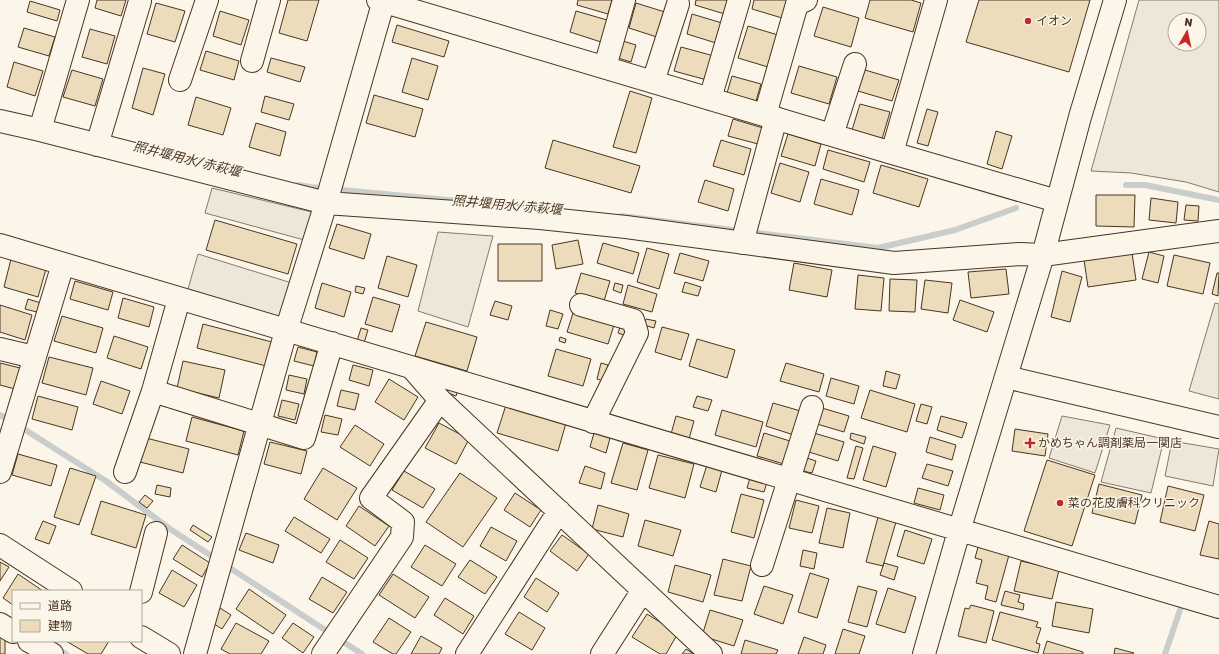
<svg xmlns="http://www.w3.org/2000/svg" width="1219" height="654" font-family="Rubik,'Noto Sans JP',sans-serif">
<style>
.parking{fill:#ede7d9;stroke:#887966;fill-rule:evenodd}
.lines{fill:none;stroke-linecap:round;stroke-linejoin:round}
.stream{stroke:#c9cecd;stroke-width:6}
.building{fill:#ecdcbc;stroke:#4a3520}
.minor-casing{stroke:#4a3520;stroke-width:24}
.minor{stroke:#fbf6e9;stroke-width:22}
.poi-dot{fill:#c62828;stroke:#fbf6e9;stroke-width:1.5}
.labels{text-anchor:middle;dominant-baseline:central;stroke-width:3;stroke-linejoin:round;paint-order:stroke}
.poi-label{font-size:12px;fill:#4a3520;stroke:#fbf6e9;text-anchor:start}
.water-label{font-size:13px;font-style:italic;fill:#4a3520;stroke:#fbf6e9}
</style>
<rect width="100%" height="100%" fill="#fbf6e9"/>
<path class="parking" d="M1139,0H1219V192L1186,182L1131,173L1091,171ZM1175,20H1199V44H1175Z
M212,188L316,213L308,241L205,213Z
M438,232L493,236L468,327L418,311Z
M198,254L295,284L284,318L188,289Z
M1215,303L1219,304V399L1189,391Z
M1062,416L1110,425L1095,473L1049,458Z
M1116,428L1164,439L1151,493L1101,482Z
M1172,441L1219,449L1213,486L1165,476Z"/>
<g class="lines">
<path class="stream" d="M298,185L310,187L480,203
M1126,185H1145L1219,200
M621,216L741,231
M750,232L878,248L955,230L1016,208
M0,415L11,421
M19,426L106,481L170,529L362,654
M56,648L66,654
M1165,654L1181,607"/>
</g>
<path class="building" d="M97,0H126L121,16L95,8Z
M288,0H319L307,41L279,33Z
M578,0H612L608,14L577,5Z
M696,0H732L728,15L695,5Z
M754,0H788L782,18L752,9Z
M870,0H911L921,3L913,32L865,18Z
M979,0H1090L1069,72L966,42Z
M30,1L60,10L57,21L27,12Z
M156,3L185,11L175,42L147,34Z
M636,3L668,13L660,38L629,28Z
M823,7L859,18L851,47L814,36Z
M220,11L249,20L241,45L213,36Z
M576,11L607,20L601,42L570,32Z
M692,14L722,23L716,43L687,34Z
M397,25L449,41L444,57L392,42Z
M748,26L778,35L768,67L738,58Z
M24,28L55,37L49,56L18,47Z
M90,29L115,36L107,64L82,57Z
M623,41L636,45L631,62L618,58Z
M681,47L714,56L707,80L674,71Z
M206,51L239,61L234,80L200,70Z
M271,58L305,67L300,82L267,72Z
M412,58L438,66L428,100L402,92Z
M14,62L43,71L35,96L7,87Z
M799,66L837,77L829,104L791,93Z
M143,68L165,74L153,115L132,108Z
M72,70L103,79L95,106L63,97Z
M865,70L899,80L892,101L858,91Z
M732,76L761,84L756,101L727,93Z
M630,91L652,98L636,153L613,147Z
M374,95L423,109L415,137L366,123Z
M265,96L294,104L289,120L261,112Z
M196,97L231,108L223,135L188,125Z
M860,104L890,112L882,139L852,130Z
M927,109L938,112L928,146L917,143Z
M733,119L763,128L758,144L728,136Z
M256,123L286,132L280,156L249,147Z
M996,131L1012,136L1002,169L987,164Z
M788,134L821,144L815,166L781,156Z
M553,140L640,166L631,193L545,168Z
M721,140L751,149L744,175L713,166Z
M828,150L870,162L864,182L823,169Z
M780,163L809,172L800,202L771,193Z
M881,165L928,179L919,207L873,193Z
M821,179L859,190L852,215L814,204Z
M705,180L734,189L728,211L698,202Z
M1096,195H1135L1134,227L1096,226Z
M1151,198L1178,202L1176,223L1149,220Z
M1186,205L1199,206L1198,221L1184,220Z
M215,220L297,244L288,274L206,250Z
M337,224L371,234L364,259L329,248Z
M578,240L583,264L556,269L552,245Z
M603,243L639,253L633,274L597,263Z
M498,244H542V281H498Z
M647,248L669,254L659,289L637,282Z
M1149,252L1164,256L1158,283L1142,279Z
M680,253L709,261L703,281L674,273Z
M1132,253L1136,280L1088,287L1084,260Z
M1174,255L1210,263L1203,294L1167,286Z
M387,256L417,265L408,297L378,288Z
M11,259L46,269L38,297L4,287Z
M794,263L832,270L827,297L789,290Z
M1006,269L1009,294L971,298L968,272Z
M1062,271L1082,277L1070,322L1051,317Z
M581,273L610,281L604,301L575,293Z
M1217,273H1219L1218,296L1212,294Z
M858,275L884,278L881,311L855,309Z
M890,279L917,280L915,312L889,311Z
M925,280L952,283L948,313L921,309Z
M75,281L113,292L108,310L70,299Z
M685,282L701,287L698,296L682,292Z
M322,283L351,292L344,317L315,308Z
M615,283L623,285L621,293L613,290Z
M628,285L657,294L652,312L623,304Z
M356,286L365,288L363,294L355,292Z
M373,297L400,305L392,332L365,324Z
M123,298L154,307L149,327L118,318Z
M28,299L44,304L41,313L25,309Z
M960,300L994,312L987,332L953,320Z
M495,301L512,306L508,320L490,315Z
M0,305L32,315L25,340L0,332Z
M550,310L563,314L558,329L546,326Z
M573,313L614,325L608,344L567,332Z
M62,316L103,328L96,353L54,341Z
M646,319L656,321L654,328L644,325Z
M426,322L477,337L467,371L415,356Z
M203,324L272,342L266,366L197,348Z
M620,327L629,329L627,336L618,333Z
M662,327L689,334L681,360L655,352Z
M361,328L368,330L364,343L357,341Z
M114,336L148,347L141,369L107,358Z
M560,337L566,339L565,343L559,341Z
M697,339L735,350L727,378L689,366Z
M298,347L317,352L314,366L294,361Z
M556,349L591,359L583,386L548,376Z
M49,357L93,368L86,395L42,383Z
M183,361L225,370L219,398L177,388Z
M0,363L20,368L15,389L0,385Z
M601,363L608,365L603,381L597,379Z
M786,363L824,374L819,392L780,381Z
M353,365L373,370L369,386L349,380Z
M886,371L900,375L896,389L883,386Z
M289,375L307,379L304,394L286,390Z
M831,378L859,386L854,404L826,396Z
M389,379L418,397L404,420L375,402Z
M101,381L130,391L122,414L93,404Z
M445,385L458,390L456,396L443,391Z
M341,390L359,394L355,410L337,406Z
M870,390L915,404L907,432L861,418Z
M38,396L78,407L72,430L32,419Z
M697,396L712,400L708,411L693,407Z
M282,400L299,404L295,420L278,416Z
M773,403L804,412L797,436L766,426Z
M921,404L932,407L927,424L916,421Z
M506,405L566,423L558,451L497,433Z
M822,408L849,416L844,432L817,424Z
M722,410L763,422L756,447L715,435Z
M325,415L342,419L338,435L321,432Z
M676,416L694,421L689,439L671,434Z
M941,416L967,423L962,438L937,430Z
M192,417L244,431L238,455L186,441Z
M439,423L469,439L456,464L425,448Z
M355,425L384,444L370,466L340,447Z
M1015,429L1048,434L1045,456L1012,451Z
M594,433L610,438L606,453L590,447Z
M764,433L790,441L784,464L757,456Z
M814,433L844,442L838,461L809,452Z
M851,433L866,437L864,444L850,439Z
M930,437L956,445L952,460L926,452Z
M146,438L189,449L183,473L140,462Z
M270,442L307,451L301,474L264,464Z
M623,443L648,450L637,490L611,483Z
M856,446L863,448L854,479L847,478Z
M873,446L896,453L886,487L863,480Z
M18,454L57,465L51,486L12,475Z
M658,455L694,464L685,498L649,488Z
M807,458L816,461L812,473L803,471Z
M1047,460L1095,475L1072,546L1024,531Z
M927,464L953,471L948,486L922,478Z
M707,465L722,470L716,492L700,487Z
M585,466L605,473L601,489L579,483Z
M70,468L96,476L79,525L54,517Z
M323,468L357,488L337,520L304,499Z
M404,471L435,489L423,508L392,490Z
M460,473L497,498L463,547L426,522Z
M750,478L767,482L764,492L747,488Z
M1099,484L1142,495L1135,524L1092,513Z
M157,485L171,488L170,497L155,494Z
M1168,486L1204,495L1195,531L1160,522Z
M918,488L944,495L940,510L914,503Z
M515,493L541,510L530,527L504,510Z
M741,494L764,500L754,538L731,532Z
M145,495L153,501L147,508L139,502Z
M796,500L819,506L812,533L789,528Z
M101,501L146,515L136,548L91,534Z
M598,505L629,514L623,537L592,529Z
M359,506L389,526L375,546L346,526Z
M827,508L850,513L843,548L819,543Z
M294,517L330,539L321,553L285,531Z
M878,517L896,522L883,566L866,562Z
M645,520L681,530L673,556L638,546Z
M43,521L56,526L49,544L35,539Z
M1209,521L1219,524V559L1200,555Z
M193,525L212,537L208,542L190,530Z
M491,527L517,541L506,561L480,546Z
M905,530L932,539L924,564L897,556Z
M246,533L279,545L273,563L239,550Z
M562,535L589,554L577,571L550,551Z
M340,540L368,558L354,579L326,562Z
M182,545L210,563L202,577L173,559Z
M425,545L456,564L442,586L411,567Z
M978,547L1009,555L996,602L985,599L988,586L976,583L982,560L975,558Z
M803,550L817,553L814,569L800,566Z
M723,559L751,566L742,601L714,595Z
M470,560L497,577L485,594L458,577Z
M1021,561L1059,570L1052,599L1014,591Z
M0,562L9,567L0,581Z
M884,563L898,567L894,580L880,575Z
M675,565L711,575L703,602L668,592Z
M172,570L197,585L184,607L159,593Z
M810,573L829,579L817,618L798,612Z
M18,574L43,591H13V605L3,598Z
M393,574L429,597L415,618L379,595Z
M322,577L347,592L333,613L309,599Z
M536,578L559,593L547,612L524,597Z
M764,586L793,595L783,624L754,614Z
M858,586L877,591L867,627L848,622Z
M888,588L916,597L905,633L876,624Z
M249,589L286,615L273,634L236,609Z
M1005,591L1020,595L1018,602L1024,604L1023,610L1001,605Z
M445,598L474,616L463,634L434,615Z
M1056,602L1093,609L1089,633L1052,626Z
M971,605L994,611L986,643L958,636L965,608L969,609Z
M220,608L231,615L222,629L211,622Z
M710,610L743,620L734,646L702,636Z
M519,612L545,628L532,650L505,634Z
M1000,612L1038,622L1036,627L1041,628L1036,643L1040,644L1038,653L992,640Z
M647,614L678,633L666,654H660L632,637Z
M389,618L411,632L396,654H393L373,642Z
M236,623L269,641L261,654H230L221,649Z
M293,623L314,637L303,653L282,638Z
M843,629L865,636L859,654H835Z
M0,634H5V654H0Z
M421,636L442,648L439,654H411Z
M804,637L826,645L823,654H798Z
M745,640L778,650L776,654H741Z
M66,641H109L101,654H88Z
M1047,641L1083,652V654H1043Z
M1115,648L1134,653L1133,654H1114Z
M686,649L694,654H682Z"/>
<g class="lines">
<g class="minor-casing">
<path id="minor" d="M378,0L892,153
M936,0L892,153L1057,201
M252,61L269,0
M605,67L624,0
M180,80L207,0
M653,82L678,4
M710,99L739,0
M765,115L797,4L806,0
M0,121L40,130L326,203L540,218L626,227L894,263L1020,254L1043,255L1219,231
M40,130L78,0
M832,135L855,64
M97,145L140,1
M742,243L776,118
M0,245L1219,607
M179,299L153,391L304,438L332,343
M581,305L633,320L637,333L593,422
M0,349L34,357
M412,368L440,400L711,654
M1006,377L1219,427
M0,472L63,264
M125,472L153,391
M0,545L71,591
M762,565L812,407
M141,592L156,533
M0,624L13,632
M141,637L169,654
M29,641L52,654
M195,654L286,331L326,203L384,0
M323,654L402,537L403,522L371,498L440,400
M467,654L559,511
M602,654L643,590
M924,654L959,531L1043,255L1080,117L1115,0"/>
</g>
<use href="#minor" class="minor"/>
</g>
<g class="poi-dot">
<circle cx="1028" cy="21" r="4"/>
<path d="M1028 437h4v4h4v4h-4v4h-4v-4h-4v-4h4z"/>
<circle cx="1060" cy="503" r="4"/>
</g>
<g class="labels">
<g class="poi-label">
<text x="1036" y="21">イオン</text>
<text x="1038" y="443">かめちゃん調剤薬局一関店</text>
<text x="1068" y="503">菜の花皮膚科クリニック</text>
</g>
<g class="water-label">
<text transform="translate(187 159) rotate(14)">照井堰用水/赤萩堰</text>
<text transform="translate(507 205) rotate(5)">照井堰用水/赤萩堰</text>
</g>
</g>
<rect x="12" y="590" width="130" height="52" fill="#fbf6e9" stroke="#b4a999"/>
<rect x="20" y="603" width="20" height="6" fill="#fbf6e9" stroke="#b4a999"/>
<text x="48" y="610" font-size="12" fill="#4a3520">道路</text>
<rect x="20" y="620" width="20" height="12" fill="#ecdcbc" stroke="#b4a999"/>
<text x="48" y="630" font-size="12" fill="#4a3520">建物</text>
<g transform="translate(1187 32) rotate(9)"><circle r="19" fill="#fbf6e9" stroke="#b4a999"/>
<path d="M0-3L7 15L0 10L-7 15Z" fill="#c62828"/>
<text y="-6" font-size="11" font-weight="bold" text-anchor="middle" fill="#4a3520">N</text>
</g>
</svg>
